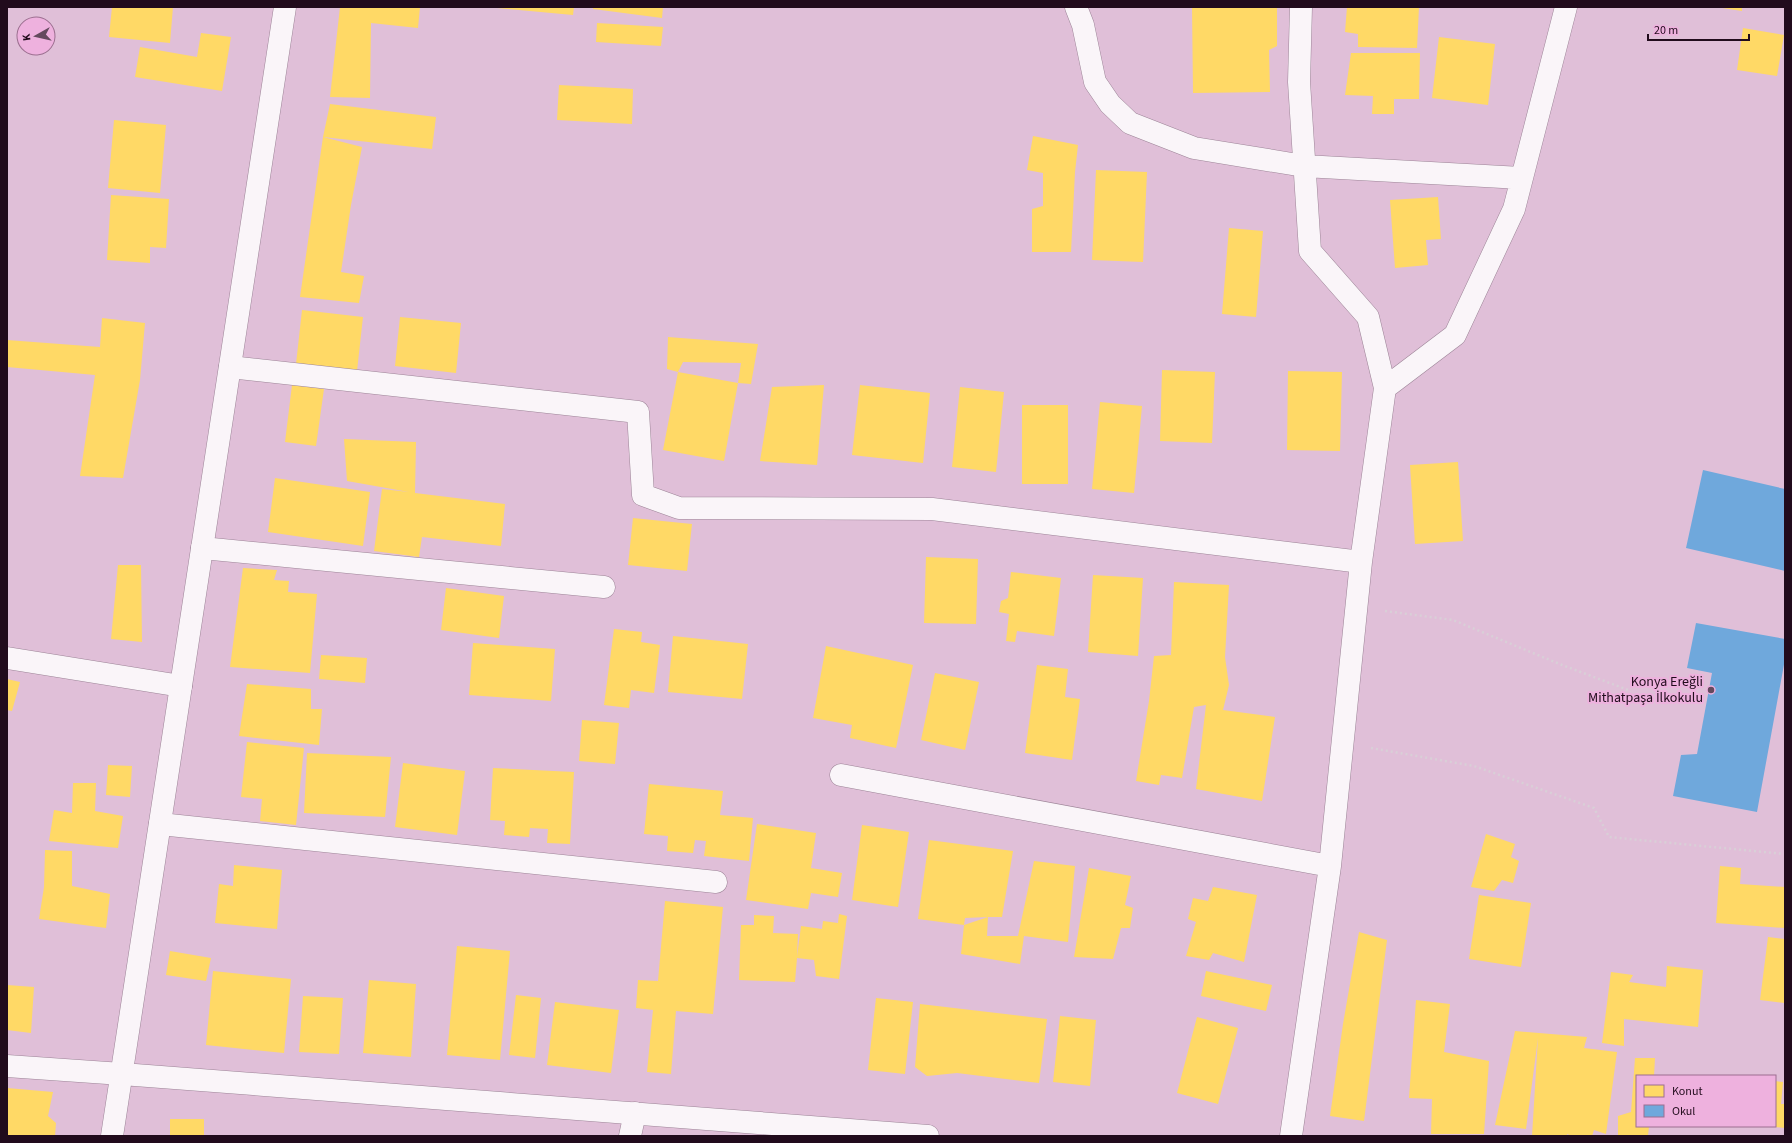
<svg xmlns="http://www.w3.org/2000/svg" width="1792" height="1143" font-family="'Source Sans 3',sans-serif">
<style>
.homes{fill:#ffd966}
.schools{fill:#6fa8dc}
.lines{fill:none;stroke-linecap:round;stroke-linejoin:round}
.minor-casing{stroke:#9c8497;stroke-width:23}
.major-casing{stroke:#9c8497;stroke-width:23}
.path{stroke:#d9cfd7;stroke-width:2.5;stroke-dasharray:2 3;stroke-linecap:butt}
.minor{stroke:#faf5f9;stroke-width:22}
.major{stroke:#faf5f9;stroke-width:22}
.poi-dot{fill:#644a5e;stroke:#eeb1de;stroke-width:1.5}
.labels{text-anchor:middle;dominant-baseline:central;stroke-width:4;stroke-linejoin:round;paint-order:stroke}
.poi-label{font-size:14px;fill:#210b1c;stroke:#eeb1de;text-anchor:end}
</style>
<rect width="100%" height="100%" fill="#e0bfd8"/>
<path class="homes" d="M112,7H173L170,43L109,37Z
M340,7H420L418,28L371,23L370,98L330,97Z
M487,7H574L573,15Z
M593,7H663L662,18L593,9Z
M1192,7H1277V46L1269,50L1270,92L1193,93Z
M1347,7H1419L1417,48L1358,47V34L1345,32Z
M1716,7H1742V11Z
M597,23L663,27L661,46L596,42Z
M1743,28L1784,35L1777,76L1737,70Z
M201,33L231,37L222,91L135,77L140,47L197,57Z
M1439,37L1495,44L1488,105L1432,98Z
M1351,53H1420L1419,99H1394V114H1372L1373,96L1345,95Z
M559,85L633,89L632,124L557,120Z
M330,104L436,117L432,149L323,137Z
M114,120L166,125L160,193L108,188Z
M1033,136L1078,145L1075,172L1071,252H1032V209L1043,206V173L1027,170Z
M323,137L362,147L351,205L341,272L364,276L359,303L300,297Z
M1096,170L1147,172L1143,262L1092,260Z
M111,195L169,199L166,248L150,247V263L107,260Z
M1438,197L1441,239L1426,240L1428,265L1395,268L1390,200Z
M1229,228L1263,231L1256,317L1222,314Z
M302,310L363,317L357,371L296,364Z
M400,317L461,323L456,373L395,366Z
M102,318L145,323L140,380L123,478L80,476L95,375L7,367V340L100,347Z
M668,337L758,344L751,384L738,383L741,363L683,362L678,372L738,383L724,461L663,450L678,372L667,369Z
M1162,370L1215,372L1212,443L1160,441Z
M1288,371L1342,372L1340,451L1287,450Z
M292,385L324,389L316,446L285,442Z
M824,385L817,465L760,461L772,387Z
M860,385L930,393L923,463L852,455Z
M960,387L1004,392L996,472L952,467Z
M1100,402L1142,406L1134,493L1092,489Z
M1022,405H1068V484H1022Z
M344,439L416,442L415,493L505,504L501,546L422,537L419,557L374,551L382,489L409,492L347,481Z
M1458,462L1463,541L1415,544L1410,465Z
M275,478L370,492L363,546L268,532Z
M633,518L692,524L687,571L628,565Z
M926,557L978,559L976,624L924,623Z
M118,565H141L142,642L111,639Z
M243,568L277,570L274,580L289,581L288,592L317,594L310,673L230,667Z
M1011,572L1061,578L1054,636L1017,631L1015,642L1006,641L1009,614L999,612L1001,601L1008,598Z
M1093,575L1143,578L1138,656L1088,652Z
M1174,582L1229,585L1225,657L1229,685L1223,710L1275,717L1262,801L1196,789L1206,705L1194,707L1182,778L1161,775L1159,785L1136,781L1149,701L1154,656L1171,655Z
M446,588L504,596L499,638L441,630Z
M614,629L642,632L641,642L660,645L654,693L631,690L629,708L604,705Z
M673,636L748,644L742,699L668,692Z
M473,643L555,649L551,701L469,695Z
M826,646L913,665L896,748L850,738L852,725L813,718Z
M321,655L367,658L365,683L319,679Z
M1037,665L1068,669L1065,697L1080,699L1072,760L1025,753Z
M935,673L979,682L965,750L921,740Z
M7,679L20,682L12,711L7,710Z
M247,684L311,689V709H322L319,745L239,736Z
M582,720L619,723L615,764L579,761Z
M247,742L304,748L296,825L260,821L262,799L241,797Z
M307,753L391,757L385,817L304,813Z
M403,763L465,771L457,835L395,827Z
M108,765L132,766L130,797L106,795Z
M493,768L574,772L570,844L547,843L548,829L530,828L529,837L504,835L505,821L490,820Z
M73,783H96L95,811L123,816L118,848L49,841L54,810L72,813Z
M649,784L723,791L720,815L753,818L749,861L704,856L706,841L695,840L693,853L667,851L668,836L644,834Z
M757,824L816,833L811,868L842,873L838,897L811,893L808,909L746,900Z
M862,825L909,832L898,907L852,900Z
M1486,834L1515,844L1511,857L1519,861L1513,883L1502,880L1494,891L1471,887Z
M929,840L1013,851L1002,917H988L987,936H1018L1034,861L1075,866L1068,942L1024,936L1020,964L961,954L964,925L988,917L965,918L964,925L918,919Z
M45,850L72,851V886L110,894L106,928L39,919L44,887Z
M234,865L282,870L277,929L215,923L219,884L233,886Z
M1720,866L1741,868L1740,884L1785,887V928L1716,923Z
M1089,868L1131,876L1125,905L1133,908L1130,928H1121L1113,959L1074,957Z
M1213,887L1257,895L1244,962L1213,953L1209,960L1186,956L1196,922L1188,919L1193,898L1208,901Z
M1479,895L1531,903L1521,967L1469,959Z
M665,901L723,907L713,1014L676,1011L671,1074L647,1072L653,1010L636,1008L638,980L658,981Z
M839,914L847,916L839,979L816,976L814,960L797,958L795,982L739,980L741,925H754V915L774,916L773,933L798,934L797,957L801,926L822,929L823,921L838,923Z
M1359,932L1387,940L1364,1121L1330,1116L1343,1024Z
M1768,937L1785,939V1003L1760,1000Z
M457,946L510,951L500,1060L447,1055Z
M170,951L211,958L206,981L166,975Z
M1667,966L1703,970L1698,1027L1624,1019V1046L1602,1043L1611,972L1633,975L1629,982L1666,987Z
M213,971L291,979L284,1053L206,1045Z
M1206,971L1272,985L1266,1011L1201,996Z
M369,980L416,984L411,1057L363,1053Z
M7,985L34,987L31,1033L7,1030Z
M516,995L541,998L535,1058L509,1055Z
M303,996L343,998L339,1054L299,1052Z
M876,998L913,1002L905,1074L868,1070Z
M1416,1000L1450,1004L1444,1052L1489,1061L1484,1134H1431L1432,1099L1409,1098Z
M555,1002L619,1010L611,1073L547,1065Z
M920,1004L1047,1019L1039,1083L957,1073L927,1076L915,1067Z
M1060,1016L1096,1020L1090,1086L1053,1082Z
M1197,1017L1238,1028L1218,1104L1177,1093Z
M1515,1031L1587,1037L1584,1048L1617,1052L1606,1134L1594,1130L1592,1136H1572L1567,1134V1136H1532L1538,1038L1526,1129L1495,1125Z
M1635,1058H1655L1654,1076H1637V1126H1649L1648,1136H1618V1116L1631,1112Z
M1775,1081L1783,1082L1781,1104H1785V1128L1775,1127Z
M7,1088L53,1092L48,1116L56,1123L55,1136H7Z
M170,1119H204V1136H170Z"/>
<path class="schools" d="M1703,470L1785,489V571L1686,548Z
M1696,623L1785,639V659L1757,812L1673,796L1681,755L1697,754L1712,673L1687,668Z"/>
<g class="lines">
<g class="minor-casing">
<path id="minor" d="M1076,7L1083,25L1095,82L1110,104L1130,123L1194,148L1304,166L1521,178
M230,367L638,412L643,495L679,508L932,509L1361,562
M1385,388L1455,335L1514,209L1566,7
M202,548L604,587
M7,658L181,686
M841,775L1330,866
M160,824L716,882
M7,1066L122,1074
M630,1136L635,1113
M1291,1136L1330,866L1361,562L1385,388L1368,317L1310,251L1299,82L1301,7"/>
</g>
<g class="major-casing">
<path id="major" d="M122,1074L928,1136
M112,1136L285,7"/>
</g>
<path class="path" d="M1385,611L1453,620L1562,665L1631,691
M1371,748L1474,766L1594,808L1609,837L1785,854"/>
<use href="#minor" class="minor"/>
<use href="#major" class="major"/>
</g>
<circle class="poi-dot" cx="1711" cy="690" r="4"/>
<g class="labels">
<g class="poi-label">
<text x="1703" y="682">Konya Ereğli<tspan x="1703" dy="16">Mithatpaşa İlkokulu</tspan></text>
</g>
</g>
<rect width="1792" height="1143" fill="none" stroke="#210b1c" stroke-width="16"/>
<rect x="1636" y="1075" width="140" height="52" fill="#eeb1de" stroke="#9c6f90"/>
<rect x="1644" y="1085" width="20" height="12" fill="#ffd966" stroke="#9c6f90"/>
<text x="1672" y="1095" font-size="12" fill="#210b1c">Konut</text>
<rect x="1644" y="1105" width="20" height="12" fill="#6fa8dc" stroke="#9c6f90"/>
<text x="1672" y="1115" font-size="12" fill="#210b1c">Okul</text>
<g transform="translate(36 36) rotate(262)"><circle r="19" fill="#eeb1de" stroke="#9c6f90"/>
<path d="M0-3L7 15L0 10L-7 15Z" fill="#644a5e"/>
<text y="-6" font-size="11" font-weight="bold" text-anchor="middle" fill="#210b1c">K</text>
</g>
<path d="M1648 34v6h101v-6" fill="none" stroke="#210b1c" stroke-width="2"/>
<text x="1654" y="34" font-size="12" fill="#210b1c" stroke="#eeb1de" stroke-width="3" paint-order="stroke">20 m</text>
</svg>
